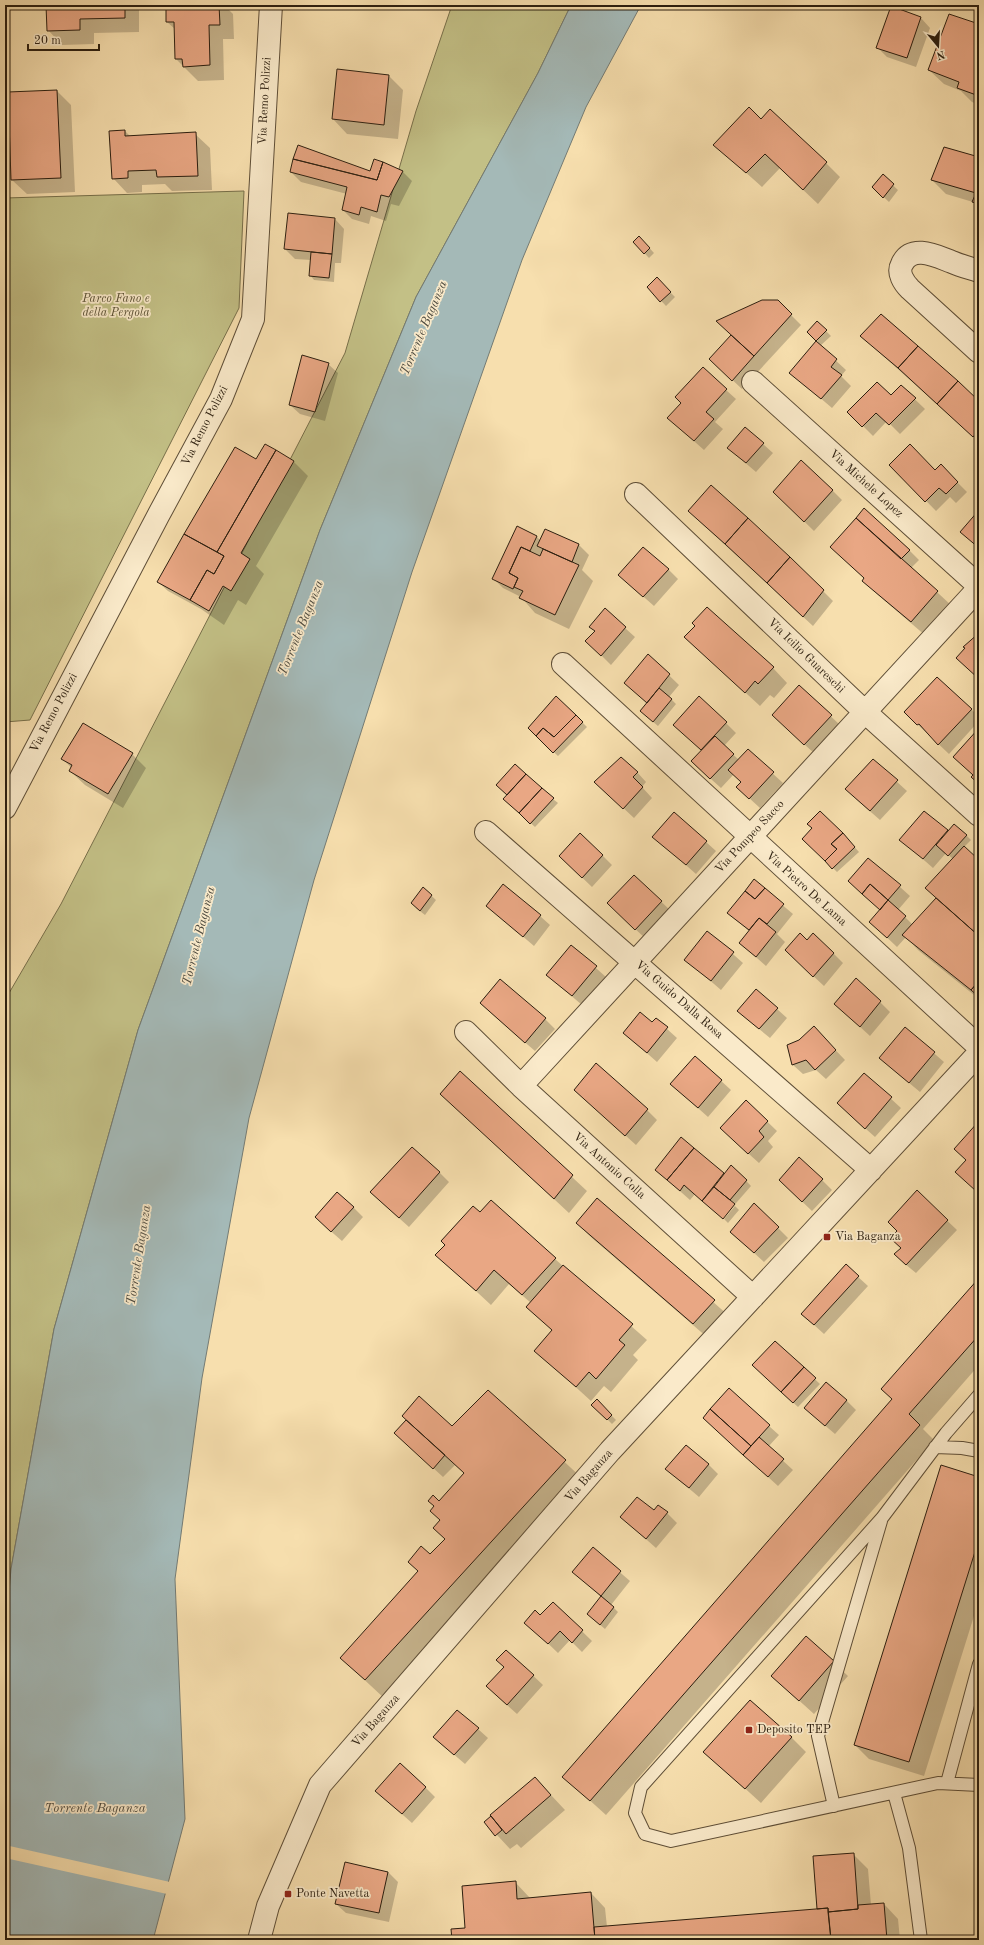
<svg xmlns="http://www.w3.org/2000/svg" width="984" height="1945" font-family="'Old Standard TT',serif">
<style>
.green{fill:#c3c086;stroke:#776f4a}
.water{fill:#a4b9b7;stroke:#747b74}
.pier{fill:#f7dfae}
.shadow{fill:#0003}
.building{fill:#e9a784;stroke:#2b1e0f}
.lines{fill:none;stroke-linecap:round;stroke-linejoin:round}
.lane-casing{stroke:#5e4e37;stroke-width:14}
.street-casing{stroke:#5e4e37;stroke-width:24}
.lane{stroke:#faeaca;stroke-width:12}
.street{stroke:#faeaca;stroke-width:22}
.poi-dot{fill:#8f2418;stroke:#faeaca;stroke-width:1.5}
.labels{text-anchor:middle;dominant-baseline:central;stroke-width:3.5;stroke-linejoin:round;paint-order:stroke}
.street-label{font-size:12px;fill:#2b1e0f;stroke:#faeaca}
.park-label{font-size:12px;font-style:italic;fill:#594f33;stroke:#faeaca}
.poi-label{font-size:12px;fill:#2b1e0f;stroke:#faeaca;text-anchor:start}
.water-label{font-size:13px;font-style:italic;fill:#4f4c41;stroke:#faeaca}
</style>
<rect width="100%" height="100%" fill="#f7dfae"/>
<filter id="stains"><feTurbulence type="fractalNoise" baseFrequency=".005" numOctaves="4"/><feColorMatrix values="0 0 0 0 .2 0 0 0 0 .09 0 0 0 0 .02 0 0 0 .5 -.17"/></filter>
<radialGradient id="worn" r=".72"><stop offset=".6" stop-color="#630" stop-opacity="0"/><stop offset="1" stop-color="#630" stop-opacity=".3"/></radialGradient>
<path class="green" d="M452,5H571L538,73L416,297L320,530L138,1030L54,1329L11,1569L5,1638V1000L61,904L345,353L416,111Z
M244,191L239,308L30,720L5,722V198Z"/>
<path class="water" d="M571,5H641L586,107L522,260L412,572L314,880L249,1118L202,1378L175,1579L185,1819L153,1940H5V1638L11,1569L54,1329L138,1030L320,530L416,297L538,73Z"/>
<path class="pier" d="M5,1845L170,1882L167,1894L5,1858Z"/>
<path class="shadow" d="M47,5H139V32L94,33V44L62,45L48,30Z
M167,5H224L233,14L234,39H223L224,80L198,81L176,59L175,29L167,22Z
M419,5H436L435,8Z
M921,18L930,28L916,67L887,57L878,48Z
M979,25V105L972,102L961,91L944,84L929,70Z
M389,76L403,90L398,139L347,134L333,119Z
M57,91L71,105L75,192L27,194L12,180Z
M761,120L826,163L840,177L818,204L780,168L762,187L715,145Z
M125,131L130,136L195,134L210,148L212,190L172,191L165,184L142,185V192L127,193L113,178Z
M979,158V208L973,202L946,194L932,180Z
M291,172H403L412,181L399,206L391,204L386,221L371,216L369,224L352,219L343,210L347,194L301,182Z
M883,176L898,190L889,202L873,187Z
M335,219L344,229L341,263H335L334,282L314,280L310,275L311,260L295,259L285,249Z
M634,242H644L654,253L649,258Z
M657,279L675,297L666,306L648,287Z
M777,301L801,325L742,389L710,359L732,335Z
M817,322L831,336L820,346L846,370L841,376L851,386L832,408L791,373L818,341L808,332Z
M871,345L979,402V442Z
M328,364L338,373L325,421L300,414L290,405Z
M901,386L925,409L900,434L887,421L873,436L849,412L891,397Z
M726,390L736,399L715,422L723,429L704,450L678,427Z
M763,444L773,453L756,472L728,448Z
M265,445L294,462L308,476L256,566L264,574L246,605L238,600L224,625L201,609L168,591L158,582L235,448L257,460Z
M891,465L935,471L941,466L967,492L956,503L950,497L936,511Z
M832,490L842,500L814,531L774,492Z
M699,521L823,591L833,601L813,626Z
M517,528L537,537L541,541L546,530L579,545L589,555L582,570L593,581L569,629L535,613L521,597L503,588L493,578Z
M831,547L909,550L919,560L911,568L952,606L926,636L878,595L863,581L865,579Z
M668,569L678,579L654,606L629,584Z
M696,626L773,668L787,683L774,698L770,695L760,706L685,637Z
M590,627L625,628L635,637L611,665L597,651L596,632Z
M648,655L679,685L669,697L676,704L658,726L646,716L647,703L635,692Z
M799,686L841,726L815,754L783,725Z
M971,709L979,717V721L949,754L915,722Z
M576,716L587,727L558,756L546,745Z
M726,723L736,733L724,746L739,760L748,751L783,783L760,808L748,797L742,782L734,774L721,788L702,771V751L675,725Z
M132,754L146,768L123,808L85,785L70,771L72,768L62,759Z
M873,760L907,791L880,820L856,799Z
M637,772L646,782L642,787L652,798L634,818L605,791Z
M504,799H553L558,803L535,827Z
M925,812L948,832L966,835L971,840L964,847L979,861V999L918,950L906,937L897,947L880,931L881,910L869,859L910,896L898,910L913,925L937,898L953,859L946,853L933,868L901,840Z
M674,813L716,851L696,874L654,837Z
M851,843L859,852L837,872L830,865Z
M602,855L612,865L592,887L570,866Z
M634,876L671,911L646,939L618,913Z
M754,881L793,914L777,934L785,942L766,966L740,943L749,931L728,913Z
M423,888L436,900L425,915L416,908Z
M487,906L540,916L550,925L534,946Z
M708,932L743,963L721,990L685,959Z
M814,934L843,963L824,986L796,960Z
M571,946L606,977L582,1005L547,975Z
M880,1002L890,1012L870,1036L835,1004Z
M777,1009L787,1018L770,1038L748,1020Z
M491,1013L545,1019L555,1029L535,1051Z
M656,1019L677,1038L657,1062L624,1033L652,1024Z
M905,1028L944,1062L920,1092L890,1067Z
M823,1037L845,1060L826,1079L816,1070L803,1074L793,1065Z
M695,1057L731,1090L708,1117L681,1093Z
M460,1073L587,1191L569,1213L456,1108Z
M864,1074L901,1108L875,1137L848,1113Z
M585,1099L647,1110L657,1120L636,1145Z
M746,1101L777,1131L768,1141L773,1147L759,1163L731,1138Z
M681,1138L724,1175L732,1166L751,1186L723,1218L695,1194L690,1200L656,1170Z
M439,1172L449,1182L409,1227L381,1202Z
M822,1180L832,1190L812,1211L790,1190Z
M917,1192L957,1230L916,1273L905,1264L898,1231Z
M597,1199L729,1316L708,1338L592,1238L577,1223Z
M754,1204L788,1238L764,1262L731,1232Z
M735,1206L739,1210L728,1223L724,1219Z
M353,1207L363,1217L342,1241L326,1227Z
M480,1213L555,1259L647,1340L633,1355L638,1360L611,1392L604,1386L591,1401L536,1351L553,1331L528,1307L531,1303L509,1284L491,1305L437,1255Z
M846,1266L868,1286L824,1334L802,1314Z
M979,1279V1365L923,1429L934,1440L606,1815L564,1777L893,1399Z
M775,1342L820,1384L798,1407L763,1375Z
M729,1390L779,1435L768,1447L793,1470L778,1486L714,1428Z
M488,1391L584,1480L385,1699L341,1658L419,1572L445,1539L439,1502L465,1474L455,1465L443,1477L395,1433L407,1420L452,1428Z
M846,1400L856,1410L835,1434L815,1417Z
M597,1401L616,1420L612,1424L593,1405Z
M708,1464L718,1474L699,1497L666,1469Z
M979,1478V1600L924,1776L869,1759L855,1745Z
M654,1512L667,1513L677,1523L656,1548L621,1517Z
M593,1549L630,1581L611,1605L618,1612L605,1629L593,1619L601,1597L574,1572Z
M553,1603L592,1641L582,1652L570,1640L558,1653L536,1632L540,1616Z
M806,1637L848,1676L814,1714L772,1676Z
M507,1651L543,1685L517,1714L497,1696L505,1667Z
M478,1729L488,1738L465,1764L444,1746Z
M791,1737L806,1752L761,1803L705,1752Z
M535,1778L565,1810L521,1848L517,1844L510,1849L485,1822Z
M425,1787L435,1797L412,1823L386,1800Z
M853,1854L868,1869L871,1905L884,1904L898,1919L900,1940H453L515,1882L530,1898L591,1893L605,1908L607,1927L818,1910Z
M388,1872L398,1882L389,1922L346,1913L336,1904Z"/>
<path class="building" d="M46,5H125V18L80,19V30L47,31Z
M166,5H219L220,25H209L210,65L183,67L182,59H175L174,22H166Z
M891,6L921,17L907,58L876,48Z
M949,14L979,24V49L975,59L979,60V96L957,88L959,82L928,70Z
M337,69L389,75L384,125L332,119Z
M57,90L61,178L11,180L8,92Z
M749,107L761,119L770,109L827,162L803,190L765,154L746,173L713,145Z
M125,130V136L196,132L198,176L157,177L156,170L128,171V178L112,179L109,131Z
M298,145L370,171L374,159L383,162L377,180L293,159Z
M944,147L979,157V204L972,202L976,193L931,180Z
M293,159L377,180L383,162L403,171L389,197L381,195L377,212L361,207L359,215L342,210L347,187L290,172Z
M883,174L894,184L883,198L872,187Z
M288,213L335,218L332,254L284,249Z
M639,236L650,248L644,254L633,242Z
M311,252L332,254L329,278L309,276Z
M657,277L671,292L660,302L647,287Z
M762,300H778L792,314L754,356L716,321Z
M881,314L918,346L898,368L860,336Z
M817,321L827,330L816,341L807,332Z
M731,335L754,356L732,381L709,359Z
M816,341L837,359L831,367L842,375L821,399L789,373Z
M918,346L958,381L937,404L898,368Z
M302,355L329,363L315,412L289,405Z
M703,367L727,389L706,412L714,419L694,441L667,418L681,403L675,397Z
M958,381L979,401V430L973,437L937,404Z
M877,382L891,395L901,385L916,398L889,425L876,413L862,427L847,412Z
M745,427L764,443L746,463L727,448Z
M265,444L276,450L217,552L184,534L235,447L256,459Z
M910,444L935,470L941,464L958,482L946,494L939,488L925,502L889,465Z
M276,450L294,461L241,553L250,559L231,591L223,586L209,611L190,600L207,570L214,574L224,556L217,552Z
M801,460L833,490L804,522L773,492Z
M711,485L748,518L725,544L688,511Z
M864,508L910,550L901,559L856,518Z
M979,510V548L960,532Z
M748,518L790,557L767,583L725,544Z
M856,518L938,591L911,622L862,581L864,578L830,547Z
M517,526L537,536L530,551L521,547L509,573L518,578L513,589L492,579Z
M545,529L579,544L572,562L537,546Z
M184,534L224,556L214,574L207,570L190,600L157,582Z
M521,547L540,556L543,549L579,565L555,615L519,598L523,591L514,587L518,578L509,573Z
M643,547L669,569L643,597L618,575Z
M790,557L824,590L803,617L767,583Z
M707,607L774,667L758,684L755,681L745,693L684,637L695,626L692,623Z
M605,608L626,627L601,656L585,641L595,631L589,627Z
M979,633V679L956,658L965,648L963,647Z
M648,654L670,674L647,703L624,683Z
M937,677L972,709L938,745L919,724L917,725L904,712Z
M799,685L832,715L804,745L772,715Z
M659,688L672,699L653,722L640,711Z
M556,696L576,715L554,737L543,728L536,736L528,728Z
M699,696L727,722L701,750L673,725Z
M576,715L583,722L553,753L536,736L543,728L554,737Z
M83,723L133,753L108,794L69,771L72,765L61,759Z
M979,728V784L971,777L973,775L953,757Z
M715,736L734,754L710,779L691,761Z
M748,749L774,772L749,799L736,787L741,782L728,770Z
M621,757L638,772L633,777L643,787L623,809L594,782Z
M873,759L898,780L870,811L845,789Z
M515,764L526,774L507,795L496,785Z
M526,774L542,788L519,813L503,799Z
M542,788L554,798L530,824L519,813Z
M820,811L843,833L831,844L837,849L825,861L802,839L812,828L807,824Z
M924,811L948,830L923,859L899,840Z
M674,812L707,841L686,865L652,837Z
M954,824L967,835L948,856L936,845Z
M580,833L603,855L582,878L559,856Z
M843,833L855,847L832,869L825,861L837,849L831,844Z
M964,846L979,860V936L925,888Z
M868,858L901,885L888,900L870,884L862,894L848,881Z
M634,875L662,901L635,930L607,903Z
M754,879L765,888L755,899L745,891Z
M503,884L541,915L523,937L486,906Z
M870,884L888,900L880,910L862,894Z
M423,887L432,895L420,911L411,903Z
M765,888L784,904L767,924L759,918L749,930L727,913L745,891L755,899Z
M936,898L979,936V981L971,990L902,935Z
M888,900L906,916L887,938L869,922Z
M759,918L776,932L756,957L739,943Z
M707,931L734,952L711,981L684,960Z
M800,933L807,940L813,933L834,953L813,977L785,950Z
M571,945L597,966L572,996L546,975Z
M856,978L881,1001L860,1027L834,1004Z
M500,979L546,1018L525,1043L480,1003Z
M979,981V997L971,990Z
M756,989L778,1008L759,1029L737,1011Z
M640,1012L652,1022L656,1018L668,1027L647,1053L623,1033Z
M814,1026L836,1050L815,1070L806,1060L792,1065L787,1045L799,1040Z
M905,1027L935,1052L909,1083L879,1058Z
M695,1056L722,1080L698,1108L670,1084Z
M596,1063L648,1109L625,1136L574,1090Z
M460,1071L573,1175L554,1199L440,1094Z
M864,1073L892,1097L865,1129L837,1103Z
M746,1100L768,1121L759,1131L764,1137L748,1154L720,1128Z
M979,1121V1188L976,1191L955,1172L966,1160L954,1149Z
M681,1137L694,1148L667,1180L655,1170Z
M412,1147L440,1172L399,1218L370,1192Z
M694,1148L724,1173L702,1201L684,1185L680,1191L667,1180Z
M799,1157L823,1179L802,1202L779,1180Z
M731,1165L747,1180L730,1200L714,1187Z
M714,1187L735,1204L723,1219L702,1201Z
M917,1190L948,1220L906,1265L894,1254L901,1248L890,1238L897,1231L888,1222Z
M337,1192L354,1207L331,1232L315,1217Z
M597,1198L715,1300L693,1324L576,1223Z
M491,1200L556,1258L522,1295L494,1270L476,1291L435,1255L445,1245L441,1241L473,1206L480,1212Z
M754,1203L779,1227L754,1253L730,1232Z
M846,1264L859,1276L814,1325L801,1314Z
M563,1265L633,1324L619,1340L625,1345L596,1379L589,1372L576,1387L534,1351L552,1330L526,1307Z
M979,1278V1335L909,1414L920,1425L590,1801L562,1777L892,1399L881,1389Z
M775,1341L804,1367L781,1392L752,1365Z
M804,1367L816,1378L793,1403L781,1392Z
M826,1382L847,1400L825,1426L804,1408Z
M729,1388L770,1425L751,1446L710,1409Z
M488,1390L566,1460L365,1680L340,1658L418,1571L408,1562L421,1546L430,1554L445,1539L433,1528L440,1520L430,1511L434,1506L428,1501L433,1495L439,1501L464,1473L402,1416L419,1396L452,1426Z
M597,1399L612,1415L607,1420L591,1405Z
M710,1409L751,1446L743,1455L703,1418Z
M406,1420L445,1455L433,1469L394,1433Z
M759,1437L784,1459L768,1477L743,1455Z
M686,1445L709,1464L689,1488L665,1469Z
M941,1465L979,1477V1539L909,1762L854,1745Z
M637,1497L654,1510L658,1505L668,1512L646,1539L620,1517Z
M593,1547L621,1571L601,1596L572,1572Z
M601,1596L614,1607L600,1625L587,1614Z
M553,1602L583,1630L572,1643L560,1631L548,1644L524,1623L535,1610L540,1615Z
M806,1636L834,1661L799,1701L771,1676Z
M506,1650L534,1675L507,1705L486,1686L504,1667L496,1660Z
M750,1700L792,1737L745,1789L703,1752Z
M457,1710L479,1728L454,1755L433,1737Z
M400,1763L426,1787L402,1814L375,1791Z
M535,1777L551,1795L506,1834L490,1815Z
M491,1816L502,1830L495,1836L484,1822Z
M854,1853L858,1909L828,1912V1908L817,1909L813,1856Z
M345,1862L388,1872L379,1913L335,1904Z
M516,1881L517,1899L591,1892L595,1940H452L451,1929L465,1928L462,1886Z
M884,1903L887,1940H831L828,1912L858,1909V1905Z
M828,1908L831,1940H595L594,1927Z"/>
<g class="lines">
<g class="lane-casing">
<path id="lane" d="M979,1395L946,1433L882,1518L641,1787L635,1813L645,1834L671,1841L938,1783L979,1785
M935,1447L962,1448L979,1451
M947,1783L979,1664
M894,1793L909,1848L921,1940
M834,1806L818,1736L881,1521"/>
</g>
<g class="street-casing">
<path id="street" d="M979,271C970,268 961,266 952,262C938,257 912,243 902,264C897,273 904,283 910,289L979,352
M753,382L979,586
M636,494L865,712L979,815
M563,664L979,1047
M5,808L158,516L221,399L253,319L271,5
M486,832L871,1170
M466,1032L521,1086L753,1297
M521,1086L979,588
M259,1940L268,1906L320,1785L610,1451L979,1053"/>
</g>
<use href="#lane" class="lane"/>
<use href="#street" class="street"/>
</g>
<g class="poi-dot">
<rect x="823" y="1233" width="8" height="8" rx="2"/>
<rect x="745" y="1726" width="8" height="8" rx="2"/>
<rect x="284" y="1890" width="8" height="8" rx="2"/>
</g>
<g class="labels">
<g class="street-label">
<text transform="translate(265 101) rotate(-87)">Via Remo Polizzi</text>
<text transform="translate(205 426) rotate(-63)">Via Remo Polizzi</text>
<text transform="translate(866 484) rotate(42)">Via Michele Lopez</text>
<text transform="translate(806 656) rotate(44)">Via Icilio Guareschi</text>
<text transform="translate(54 713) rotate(-62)">Via Remo Polizzi</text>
<text transform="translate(750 837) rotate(-47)">Via Pompeo Sacco</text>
<text transform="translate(806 889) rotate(42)">Via Pietro De Lama</text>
<text transform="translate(679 1000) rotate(41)">Via Guido Dalla Rosa</text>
<text transform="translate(609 1166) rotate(42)">Via Antonio Colla</text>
<text transform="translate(589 1476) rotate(-49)">Via Baganza</text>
<text transform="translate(376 1721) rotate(-49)">Via Baganza</text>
</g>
<g class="park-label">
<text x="116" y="299">Parco Fano e<tspan x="116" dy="14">della Pergola</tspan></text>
</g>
<g class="poi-label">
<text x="835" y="1237">Via Baganza</text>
<text x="757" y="1730">Deposito TEP</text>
<text x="296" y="1894">Ponte Navetta</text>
</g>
<g class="water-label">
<text transform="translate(424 328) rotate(-67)">Torrente Baganza</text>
<text transform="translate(301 628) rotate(-68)">Torrente Baganza</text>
<text transform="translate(199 936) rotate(-76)">Torrente Baganza</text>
<text transform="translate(139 1255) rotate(-81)">Torrente Baganza</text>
<text x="95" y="1808">Torrente Baganza</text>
</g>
</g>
<rect width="984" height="1945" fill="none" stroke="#f7dfae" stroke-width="20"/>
<rect x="6" y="6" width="972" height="1933" fill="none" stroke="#2b1e0f" stroke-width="2"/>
<rect x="10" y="10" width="964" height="1925" fill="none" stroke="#2b1e0f"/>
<g transform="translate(938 46) rotate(162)" stroke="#faeaca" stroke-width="3" paint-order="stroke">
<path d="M0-3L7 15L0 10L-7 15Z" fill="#2b1e0f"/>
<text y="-6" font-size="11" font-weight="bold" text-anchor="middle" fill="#2b1e0f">N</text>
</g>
<path d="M28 44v6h71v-6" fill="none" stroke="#2b1e0f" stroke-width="2"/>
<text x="34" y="44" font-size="12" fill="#2b1e0f" stroke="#faeaca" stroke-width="3" paint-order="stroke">20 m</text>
<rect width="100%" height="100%" filter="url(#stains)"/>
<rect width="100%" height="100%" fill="url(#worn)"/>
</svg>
